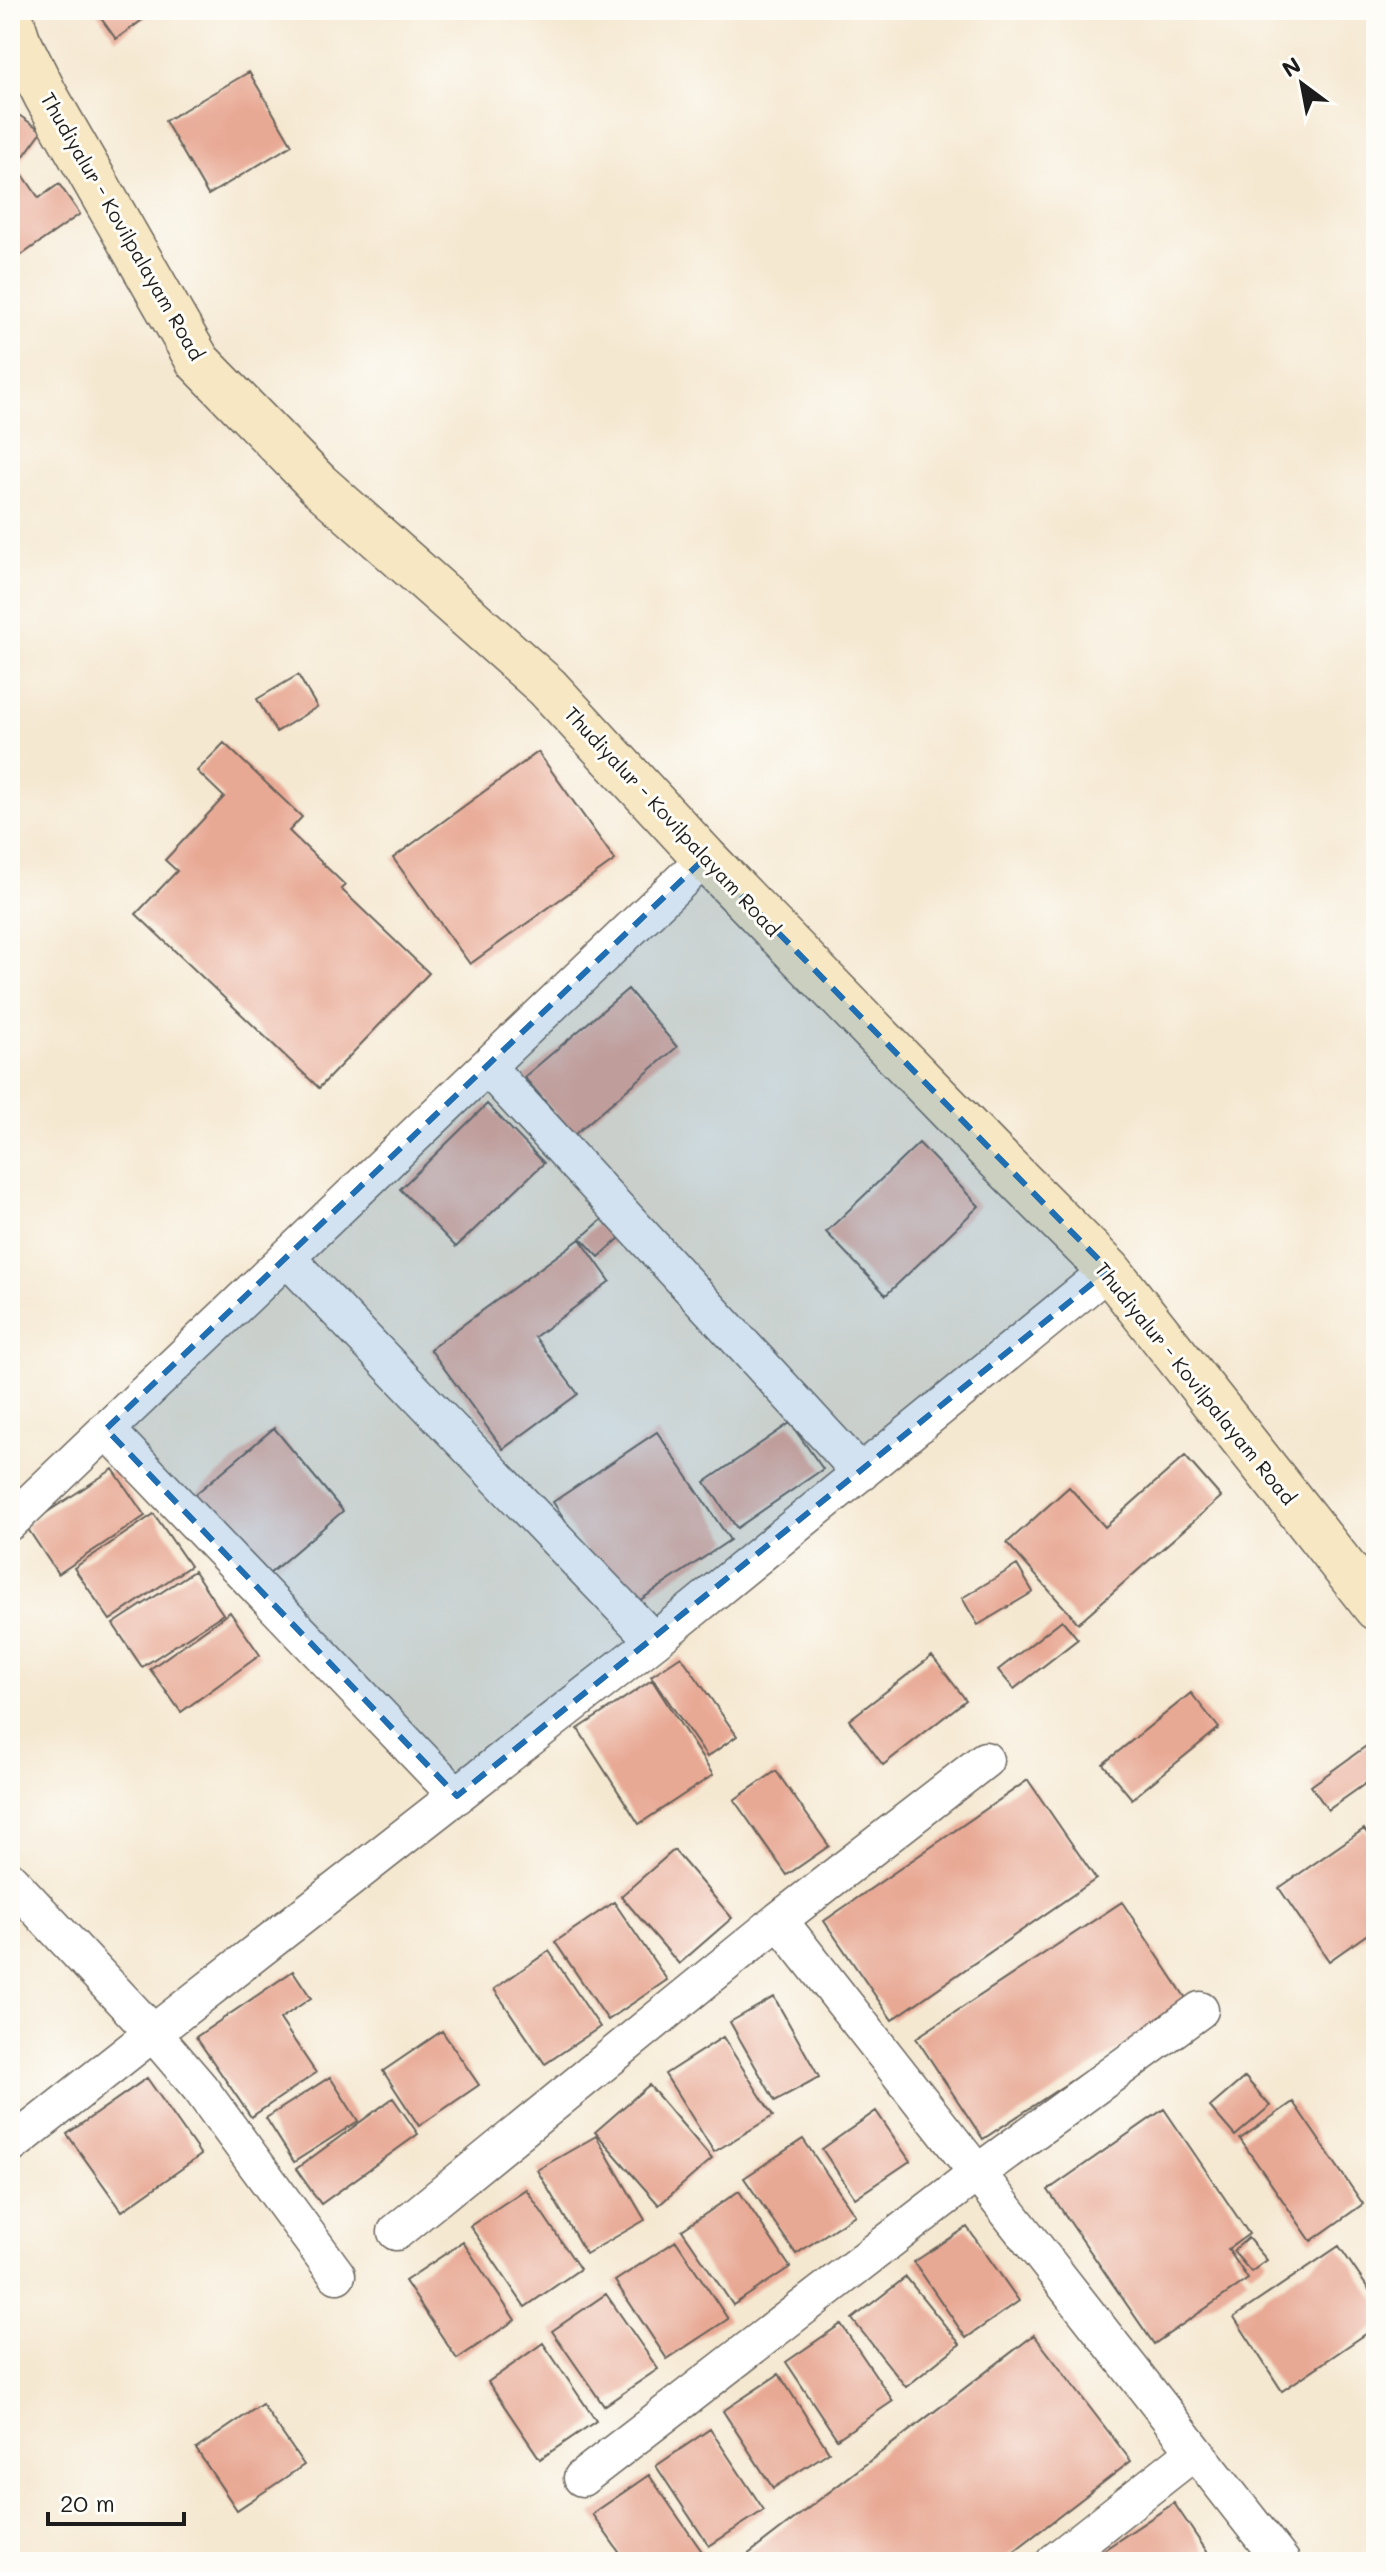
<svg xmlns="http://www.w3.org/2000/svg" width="1386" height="2572" font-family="Mali,sans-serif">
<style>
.building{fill:#e8a994}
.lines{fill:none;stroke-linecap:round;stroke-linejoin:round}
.street-casing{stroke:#68635b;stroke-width:39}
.secondary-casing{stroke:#68635b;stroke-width:47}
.street{stroke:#fff;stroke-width:36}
.secondary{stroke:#f7e8c3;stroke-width:44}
.marked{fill:#1f6fb2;fill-opacity:0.2;stroke:#1f6fb2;stroke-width:6;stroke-dasharray:16 10;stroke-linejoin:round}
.labels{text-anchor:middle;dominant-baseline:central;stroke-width:6;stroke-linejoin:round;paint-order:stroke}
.street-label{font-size:20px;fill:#1c1c1c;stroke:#fdfcf7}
</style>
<rect width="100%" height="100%" fill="#fdfcf7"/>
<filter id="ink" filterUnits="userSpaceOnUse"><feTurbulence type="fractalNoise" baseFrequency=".0125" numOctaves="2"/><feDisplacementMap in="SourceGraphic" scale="16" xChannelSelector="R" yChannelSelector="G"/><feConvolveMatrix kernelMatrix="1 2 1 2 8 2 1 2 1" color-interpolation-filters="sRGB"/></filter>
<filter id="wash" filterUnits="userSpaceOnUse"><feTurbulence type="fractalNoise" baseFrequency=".006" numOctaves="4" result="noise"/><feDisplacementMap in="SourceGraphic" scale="32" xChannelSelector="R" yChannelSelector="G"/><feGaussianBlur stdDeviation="1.8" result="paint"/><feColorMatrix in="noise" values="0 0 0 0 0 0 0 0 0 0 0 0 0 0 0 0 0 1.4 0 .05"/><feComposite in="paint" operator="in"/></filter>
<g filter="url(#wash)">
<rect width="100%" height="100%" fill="#f5e8d1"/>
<g id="blocks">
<path class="building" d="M95,10H156L116,39Z
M249,72L292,145L208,195L165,121Z
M10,109L42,131L20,161L10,154Z
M21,172L39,198L59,184L80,214L10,263V180Z
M298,675L317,707L276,732L257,699Z
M224,743L302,817L289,831L345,885L341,889L429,973L319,1088L136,914L177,871L165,860L224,797L197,771Z
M538,752L615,860L470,964L393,858Z
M628,989L677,1047L574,1135L524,1077Z
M487,1104L544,1163L456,1247L400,1189Z
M919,1143L979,1206L886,1295L826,1232Z
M605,1217L622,1236L599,1257L581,1238Z
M580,1239L610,1281L535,1337L578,1394L503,1449L430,1349Z
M790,1423L823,1469L737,1528L705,1482Z
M274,1428L343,1511L262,1580L192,1497Z
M657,1432L730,1540L625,1610L553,1502Z
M1185,1456L1221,1497L1078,1623L1007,1543L1069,1487L1105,1527Z
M113,1469L145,1516L58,1574L26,1526Z
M154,1514L190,1566L110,1620L74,1568Z
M1017,1565L1033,1592L978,1625L962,1598Z
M194,1571L223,1614L142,1667L113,1624Z
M230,1612L260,1655L181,1712L150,1669Z
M1062,1620L1078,1639L1014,1689L998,1670Z
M681,1656L737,1736L707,1757L651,1676Z
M932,1656L966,1700L883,1765L849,1720Z
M652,1680L713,1775L639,1824L578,1729Z
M1191,1693L1219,1728L1132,1799L1103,1764Z
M1376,1739V1776L1328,1810L1311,1786Z
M776,1771L829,1846L787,1875L734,1800Z
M1028,1780L1096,1879L892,2020L824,1921Z
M1364,1829L1376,1846V1928L1329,1961L1279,1888Z
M674,1850L732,1918L679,1964L621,1896Z
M614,1902L667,1980L608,2020L555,1942Z
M1122,1902L1189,2003L983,2139L916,2038Z
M549,1951L600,2027L545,2064L494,1989Z
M293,1971L311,1998L280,2019L316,2073L251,2117L196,2037Z
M774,1997L819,2077L775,2101L730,2022Z
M442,2031L479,2085L419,2126L383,2071Z
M723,2037L773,2116L714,2152L665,2074Z
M330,2077L358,2121L294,2162L266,2118Z
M1245,2077L1270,2106L1235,2136L1210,2107Z
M147,2078L201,2155L122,2211L67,2134Z
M649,2085L712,2159L659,2205L595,2132Z
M393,2098L418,2134L321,2204L296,2169Z
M1293,2102L1363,2204L1311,2241L1240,2139Z
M1164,2109L1249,2234L1228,2249L1248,2279L1154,2344L1048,2190Z
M876,2111L910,2161L855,2198L822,2149Z
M596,2136L645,2220L586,2254L537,2170Z
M803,2139L855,2215L796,2254L744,2178Z
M526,2189L580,2269L525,2307L470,2226Z
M739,2191L790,2267L733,2305L682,2230Z
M967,2227L1019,2301L966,2338L914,2262Z
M1248,2238L1267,2260L1251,2272L1233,2251Z
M676,2241L728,2319L667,2359L615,2281Z
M463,2242L515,2320L457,2359L405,2281Z
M1339,2246L1376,2300V2327L1282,2391L1234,2317Z
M906,2277L960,2344L906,2387L852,2319Z
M606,2294L658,2369L604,2406L552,2331Z
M841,2324L893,2401L837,2439L786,2362Z
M1034,2335L1131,2461L1000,2562H738Z
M543,2343L596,2421L540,2459L488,2382Z
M779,2374L829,2452L773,2488L723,2411Z
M262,2404L304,2465L237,2510L196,2449Z
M710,2429L764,2510L709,2546L656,2466Z
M649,2475L703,2553L689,2562H626L592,2514Z
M1174,2503L1214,2562H1086Z"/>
</g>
</g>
<g filter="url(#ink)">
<use href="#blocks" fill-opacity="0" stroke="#68635b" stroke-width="2"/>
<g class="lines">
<g class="street-casing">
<path id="street" d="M487,1067L861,1473
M287,1258L654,1641
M106,1429L457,1796
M10,1522L705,858
M10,1880L153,2033L654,1641L1109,1270
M779,1920L1282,2562
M10,2146L153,2033L200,2088L337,2275
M396,2232L779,1920L985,1760
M582,2478L977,2173L1200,2010
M1054,2562L1195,2451"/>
</g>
<g class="secondary-casing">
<path id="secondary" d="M10,15L18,40L46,96L198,361L318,484L547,687L705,858L988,1149L1109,1270L1376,1608"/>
</g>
<use href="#street" class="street"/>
<use href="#secondary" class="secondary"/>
</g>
</g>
<path class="marked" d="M705,858L1109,1270L457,1796L106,1429Z"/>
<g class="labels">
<g class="street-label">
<text transform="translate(123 226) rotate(60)">Thudiyalur - Kovilpalayam Road</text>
<text transform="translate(673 821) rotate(47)">Thudiyalur - Kovilpalayam Road</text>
<text transform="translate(1196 1383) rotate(51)">Thudiyalur - Kovilpalayam Road</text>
</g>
</g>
<rect width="1386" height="2572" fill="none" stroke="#fdfcf7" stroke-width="40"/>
<g transform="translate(1302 84) rotate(328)" stroke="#fdfcf7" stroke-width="6" paint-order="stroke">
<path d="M0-6L14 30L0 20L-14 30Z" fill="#1c1c1c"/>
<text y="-12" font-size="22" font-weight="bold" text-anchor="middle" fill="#1c1c1c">N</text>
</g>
<path d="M48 2512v12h136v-12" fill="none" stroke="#1c1c1c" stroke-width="4"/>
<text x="60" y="2512" font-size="24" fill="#1c1c1c" stroke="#fdfcf7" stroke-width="6" paint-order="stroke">20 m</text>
</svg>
